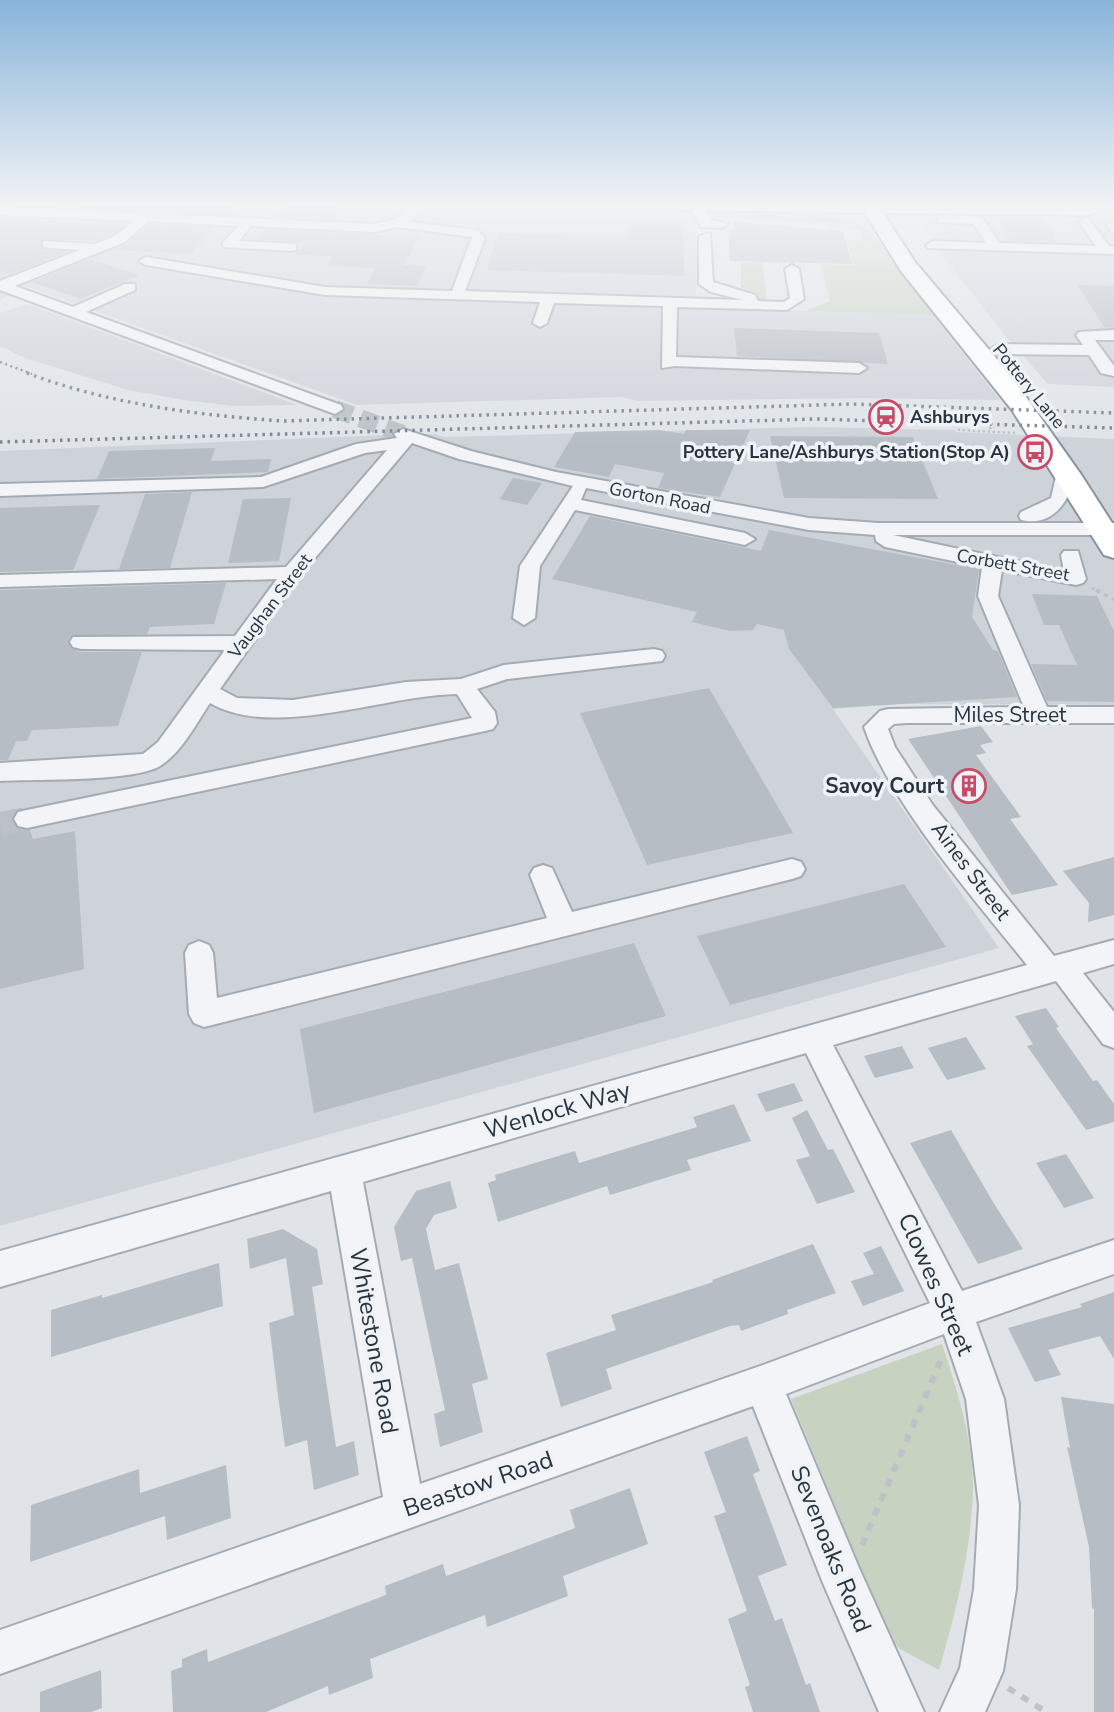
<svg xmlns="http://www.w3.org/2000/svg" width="1114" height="1712" font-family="'Nunito Sans',sans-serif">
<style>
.built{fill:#ced3da}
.green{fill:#c7d2c1}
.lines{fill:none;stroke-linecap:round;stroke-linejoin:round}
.stream{stroke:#9cb4c7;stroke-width:3.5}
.building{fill:#b7bdc5}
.minor-tunnel-far1{stroke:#bbc1c6;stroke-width:18;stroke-dasharray:18 9;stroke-linecap:butt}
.minor-tunnel{stroke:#bbc1c6;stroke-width:24;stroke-dasharray:24 11;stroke-linecap:butt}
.minor-casing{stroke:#a5abb2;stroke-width:4}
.highway-casing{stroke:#88929e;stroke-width:4}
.path-far2{stroke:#bec2c7;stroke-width:2.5;stroke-dasharray:2.5 2.5;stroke-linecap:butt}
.path-far1{stroke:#bec2c7;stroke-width:3.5;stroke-dasharray:4.5 4.5;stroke-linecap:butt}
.path{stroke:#bec2c7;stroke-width:6;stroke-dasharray:8 8;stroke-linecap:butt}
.minor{fill:#f2f4f7;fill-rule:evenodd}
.highway{fill:#fff;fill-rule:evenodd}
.rail-far1{stroke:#7a8591;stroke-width:2.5;stroke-dasharray:2 3.5;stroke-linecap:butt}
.rail{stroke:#7a8591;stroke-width:3.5;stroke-dasharray:2.5 5;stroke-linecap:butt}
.path-bridge{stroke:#bec2c7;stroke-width:2.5;stroke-dasharray:2.5 2.5;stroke-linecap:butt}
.labels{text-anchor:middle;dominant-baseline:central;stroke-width:7;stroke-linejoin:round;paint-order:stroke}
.far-street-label{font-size:18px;fill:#29333f;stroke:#eff2f6}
.far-poi-label{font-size:18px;font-weight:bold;fill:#29333f;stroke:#eff2f6;text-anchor:start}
.street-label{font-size:21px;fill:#29333f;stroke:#eff2f6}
.poi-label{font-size:21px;font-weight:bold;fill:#29333f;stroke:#eff2f6;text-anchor:end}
.near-street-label{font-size:24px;fill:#29333f;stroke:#eff2f6}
</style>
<rect width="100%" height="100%" fill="#e0e4e8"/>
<path class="built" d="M0,205H544L683,210L694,214L697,224L696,296L572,293L568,304L933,315L1000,400L864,398L638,401L621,397L357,405L23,285L0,301Z
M978,215L1114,218V246L938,243L924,225L932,218Z
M939,250L1114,252V387L1048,384L1002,332Z
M27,304L95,329L297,405L234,406L184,400L128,390L25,358L0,346V313Z
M812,427L954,430L956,432L1114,439V705L904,704L833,709L999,948L0,1226V451L388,435L435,434L444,437Z"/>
<path class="green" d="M707,213C744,214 834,207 863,226C879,237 919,296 933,315L805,311L830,301L821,264L853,265L847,240L863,241L860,230L827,229L825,224L717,217Z
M741,262H762L767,301H758L741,287Z
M942,1344C957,1389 974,1443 973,1491C971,1552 956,1612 939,1670L900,1649L889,1636L791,1399Z"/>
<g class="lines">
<path class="stream" d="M758,216L846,222"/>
</g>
<path class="building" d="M24,205H236L227,215Z
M284,205H343L333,219L275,217Z
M997,217L1042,218L1057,242L1010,241Z
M0,218L127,223L114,234L95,241L41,239L42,250L68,252L10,274L0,271Z
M629,222L683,223L684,276L487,270L498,233L628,237Z
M733,222L843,231L852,264L730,261L728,229L734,230Z
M149,224L215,227L190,254L113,250L127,244Z
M264,229L419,237L404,265L426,266L417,286L367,284L376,268L328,266L332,256L296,255L304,243L256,239Z
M90,259L139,275L81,299L32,282Z
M1077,285L1114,286V327L1105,328Z
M734,328L879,333L888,364L737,356Z
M660,430L684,434L686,430H750L720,497L658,488L664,473L615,464L609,477L554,467L575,432Z
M770,436L913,437L938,499L784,498Z
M215,448L211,461L271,459L268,472L97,479L109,451Z
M513,478L542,483L527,505L500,499Z
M192,492L170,568L119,569L145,494Z
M291,498L279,561L228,563L243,499Z
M100,505L73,570L0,572V508Z
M590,516L761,551L769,530L979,569L972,617L993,650L998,651L1017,697L833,708L789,649L784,630L757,624L753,630L730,631L692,622L697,612L552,579Z
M226,583L214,624L150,627L147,634L71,636L68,641L71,648L80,652H142L118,726L32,730L27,741H16L8,760H0V590Z
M1032,594L1097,596L1114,631V702L1047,701L1031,664L1077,665L1059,625H1044Z
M709,688L793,833L647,865L580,713Z
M981,726L993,742L980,745L986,753L976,755L1021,817L1010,819L1058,885L1012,895L908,739Z
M20,809L12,820L17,829L30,830L33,839L75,831L84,969L0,989V813Z
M1114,857V915L1088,922L1089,903L1063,871Z
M904,884L946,947L730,1005L697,936Z
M634,943L666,1016L314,1113L300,1029Z
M1046,1008L1059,1027L1056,1028L1093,1081L1097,1080L1114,1104V1122L1086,1130L1027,1046L1033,1044L1015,1016Z
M966,1037L986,1069L947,1080L928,1048Z
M902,1046L914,1068L875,1078L864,1056Z
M794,1083L803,1101L766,1112L757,1094Z
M734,1104L751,1141L687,1160L691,1170L610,1195L607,1186L498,1222L488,1183L496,1180L495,1175L575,1151L579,1163L697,1127L693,1117Z
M807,1110L828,1150L833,1149L855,1192L817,1204L796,1160L810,1156L792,1118Z
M951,1130L993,1202L1023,1249L978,1264L910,1143Z
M1066,1154L1094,1198L1064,1208L1036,1163Z
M450,1181L457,1208L434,1215L426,1229L435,1270L459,1263L488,1379L472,1384L483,1432L440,1447L434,1414L445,1410L412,1258L401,1261L394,1227L416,1191Z
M283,1229L317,1249L323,1284L312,1287L336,1447L354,1441L359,1475L314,1490L307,1440L285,1447L277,1388L269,1323L294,1315L286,1258L250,1269L247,1239Z
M813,1244L836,1293L787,1310L788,1314L741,1331L739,1325L730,1326L606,1369L612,1389L561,1407L546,1353L616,1330L611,1315L713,1282L712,1280Z
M881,1246L904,1291L863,1306L851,1281L874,1274L863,1253Z
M219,1263L223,1306L51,1357V1310L102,1295V1298Z
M1114,1292V1359L1100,1336L1048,1350L1061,1375L1035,1382L1008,1328L1082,1307L1080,1304Z
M1061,1397L1114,1404V1712H1094V1609L1092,1608L1089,1547L1067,1447L1070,1448Z
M747,1436L760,1471L753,1474L787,1565L758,1576L775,1621L782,1618L806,1685L810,1683L820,1712H753L745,1687L750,1685L728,1619L747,1611L714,1516L726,1512L704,1452Z
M226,1465L231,1518L167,1540L165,1516L30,1562L31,1505L139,1469L140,1493Z
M630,1488L648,1544L563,1576L568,1596L487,1627L485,1615L370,1659L373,1678L329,1695L328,1686L266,1712H173L171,1671L182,1667V1659L207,1649L208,1662L386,1595L385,1586L443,1564L446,1576L575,1528L570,1510Z
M101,1670L102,1708L91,1712H40V1692Z"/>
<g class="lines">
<path class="minor-tunnel-far1" d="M335,409L403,434"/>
<path class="minor-tunnel" d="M0,824L27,819"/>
<g class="minor-casing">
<path id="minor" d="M412,205H425L410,222L476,230L485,238L465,291L743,300L711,292L699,284V236L710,233L713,282L755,295L758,301L784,302L790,298L785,269L792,265L799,269L804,299L787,310L677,307L676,357L859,363L867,368L859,373L675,366L662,368L663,306L554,303L547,323L540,327L533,323L540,302L325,295L146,265L139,261L146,257L325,287L452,291L472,237L397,227L375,232L251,226L239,241L296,244V250L291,251L224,247L222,244L238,226L148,221L125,242L15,286L73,307L125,284H135V290L86,312L341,405L343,409L335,414L0,290V281L80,250L48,248L43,247V241L95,244L115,236L134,221L0,215V207L375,224L396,219Z
M690,205H702L711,220L728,224L722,228L701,227Z
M942,215L982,217L999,243L1096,246L1079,222L1085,218L1089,219L1109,246H1114V254L928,248L926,245L933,241L986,243L974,224L938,222V216Z
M1112,222L1114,223V233L1106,226Z
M1114,330V340H1095L1114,366V376L1101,373L1089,355L999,354L991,349L999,344L1083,345L1076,335L1079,332Z
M403,429L471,451L556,472L809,518L878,523H1114V535H893L1064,571L1061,555L1064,551H1078L1086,579L1083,583L1076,585L1002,570L998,596L1047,707H1114V723H907L894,724L888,729L895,747L932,804L1054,956L1114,940V964L1083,973L1114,1012V1048L1103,1044L1056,981L833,1045L962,1291L1114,1240V1274L976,1322L1004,1399L1019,1505L1016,1589L1003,1671L985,1712H940L960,1668L974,1589L979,1505L966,1399L944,1334L786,1394L859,1568L924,1712H879L823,1583L753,1406L0,1674V1630L383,1497L331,1191L0,1287V1251L1027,965C976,901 890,803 864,727L880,711L888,709L1024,707L978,596L982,567L885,547L876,541L875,535L809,530L586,488L581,500L745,533L755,539L745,545L575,510L540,566L535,618L524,625L513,618L520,566L573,486L459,459L412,443L299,577L220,689L237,698L293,700L406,682L461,679L504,665L654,649L662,651L665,656L662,661L507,679L477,689L495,712L497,723L493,729L485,731L27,828L18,826L14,819L18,812L27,810L472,718L457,694C385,695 274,740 210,703C196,724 182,752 160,766C133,782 35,779 0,781V763L143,754L158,742L225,650L81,649L73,647L70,642L73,637L235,636L277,579L0,587V575L286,567L387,450L365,453L263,487L0,496V484L261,477L356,444L397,438L394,434ZM806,1053L930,1303L763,1365L420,1484L363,1182Z
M1066,467L1075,472C1072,499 1053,528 1021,520L1019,516L1021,512L1051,498L1057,472Z
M792,859L801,862L805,869L801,876L792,879L204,1027L194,1023L189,1014L185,953L189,945L199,941L209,945L213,953L217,998L547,918L530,875L534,868L543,865L552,868L572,912Z"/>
</g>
<g class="highway-casing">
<path id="highway" d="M673,205L1097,206L1100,210L1091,215L883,213L915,262L1012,377L1082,476L1114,526V558L1104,555L1012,410L901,271L865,213L682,210Z"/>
</g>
<path class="path-far2" d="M735,228H747
M982,413L987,414
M957,424L959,430L1015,433
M989,428H994
M1092,588L1099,592"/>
<path class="path-far1" d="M1096,590L1114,600"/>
<path class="path" d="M862,1545L941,1360
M1008,1688L1046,1712"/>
<use href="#minor" class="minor"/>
<use href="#highway" class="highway"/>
<path class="rail-far1" d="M0,362L32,374"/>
<path class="rail" d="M27,373C109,404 196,415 283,421L852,404L1114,413
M0,442L816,419L1114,428"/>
<path class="path-bridge" d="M987,414L994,428"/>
</g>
<linearGradient id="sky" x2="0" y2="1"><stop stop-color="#89b4db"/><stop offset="0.46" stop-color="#f1f3f5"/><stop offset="1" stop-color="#f1f3f5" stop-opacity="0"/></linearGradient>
<rect width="1114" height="445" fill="url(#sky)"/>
<defs>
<g id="station-ring" transform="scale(1.75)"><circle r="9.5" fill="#eff2f6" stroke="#c84a67" stroke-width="1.5"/><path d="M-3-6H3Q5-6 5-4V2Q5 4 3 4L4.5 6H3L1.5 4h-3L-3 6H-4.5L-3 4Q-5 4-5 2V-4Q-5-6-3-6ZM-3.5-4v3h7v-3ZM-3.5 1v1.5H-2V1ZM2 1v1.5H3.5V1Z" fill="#c84a67"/></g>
<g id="bus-ring" transform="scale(1.75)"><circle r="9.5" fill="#eff2f6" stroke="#c84a67" stroke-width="1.5"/><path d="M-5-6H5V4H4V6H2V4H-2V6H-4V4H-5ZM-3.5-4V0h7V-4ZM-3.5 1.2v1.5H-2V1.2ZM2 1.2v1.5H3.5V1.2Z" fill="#c84a67"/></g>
<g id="building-ring" transform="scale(1.75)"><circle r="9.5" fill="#eff2f6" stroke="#c84a67" stroke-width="1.5"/><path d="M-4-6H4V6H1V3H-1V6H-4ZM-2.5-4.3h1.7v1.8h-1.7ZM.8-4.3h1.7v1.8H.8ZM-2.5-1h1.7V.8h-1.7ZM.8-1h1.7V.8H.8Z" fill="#c84a67"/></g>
</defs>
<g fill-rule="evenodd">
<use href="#station-ring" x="886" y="417"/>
<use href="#bus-ring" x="1035" y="452"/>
<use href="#building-ring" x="969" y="786"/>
</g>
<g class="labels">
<g class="far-street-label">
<text transform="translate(1029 386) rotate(51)">Pottery Lane</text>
<text transform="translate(660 498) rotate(11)">Gorton Road</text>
<text transform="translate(1013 565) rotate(10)">Corbett Street</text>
<text transform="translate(270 606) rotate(-53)">Vaughan Street</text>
</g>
<g class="far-poi-label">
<text x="910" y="417">Ashburys</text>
<text x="1010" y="452" text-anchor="end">Pottery Lane/Ashburys Station(Stop A)</text>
</g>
<g class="street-label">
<text x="1010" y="715">Miles Street</text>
<text transform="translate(971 871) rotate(53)">Aines Street</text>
</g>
<g class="poi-label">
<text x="944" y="786">Savoy Court</text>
</g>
<g class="near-street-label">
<text transform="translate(557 1110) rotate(-16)">Wenlock Way</text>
<text transform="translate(936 1284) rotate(66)">Clowes Street</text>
<text transform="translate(374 1341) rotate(80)">Whitestone Road</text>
<text transform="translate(478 1484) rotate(-19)">Beastow Road</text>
<text transform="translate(831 1549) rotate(68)">Sevenoaks Road</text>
</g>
</g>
</svg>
